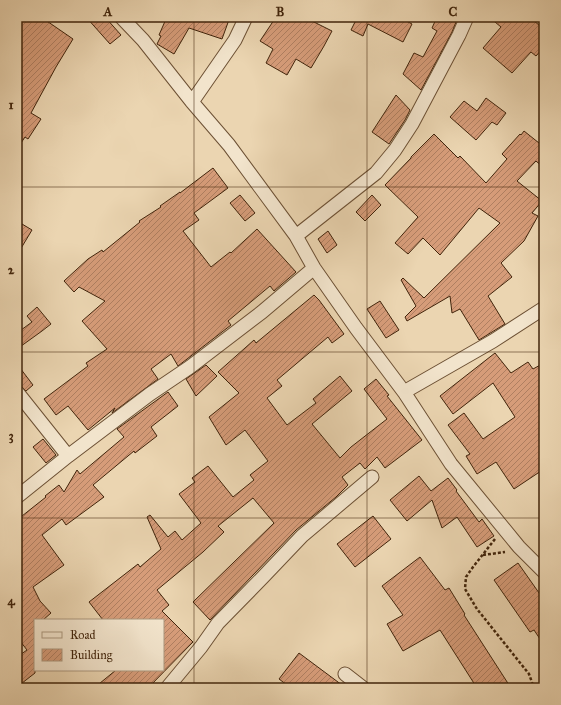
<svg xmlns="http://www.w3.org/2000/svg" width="561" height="705" font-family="'IM FELL Great Primer',serif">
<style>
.building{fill:url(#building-hatch);stroke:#41240b}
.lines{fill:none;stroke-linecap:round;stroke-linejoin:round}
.street-casing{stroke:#6c5034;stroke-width:15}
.path{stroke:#41240b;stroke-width:2.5;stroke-dasharray:3 2;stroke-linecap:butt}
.street{stroke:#f2e4cc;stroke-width:13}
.grid{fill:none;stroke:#41240b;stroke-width:1;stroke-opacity:0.55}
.neatline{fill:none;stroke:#41240b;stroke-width:1.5}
.grid-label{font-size:13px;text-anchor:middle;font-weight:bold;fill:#41240b}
</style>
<defs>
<pattern id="building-hatch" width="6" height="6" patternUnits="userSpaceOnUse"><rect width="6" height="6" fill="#d69c79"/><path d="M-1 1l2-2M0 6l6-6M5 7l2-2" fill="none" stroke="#af7f61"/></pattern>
</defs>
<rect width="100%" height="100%" fill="#ebd5b1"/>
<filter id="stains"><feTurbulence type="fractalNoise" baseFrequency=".005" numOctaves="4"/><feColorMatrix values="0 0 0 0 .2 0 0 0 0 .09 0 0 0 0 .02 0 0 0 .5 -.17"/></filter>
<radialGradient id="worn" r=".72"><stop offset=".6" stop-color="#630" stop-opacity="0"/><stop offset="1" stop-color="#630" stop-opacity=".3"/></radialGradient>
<path class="building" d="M17,17H27L31,20L35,17H41L73,39L56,67L31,113L41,119L28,139L25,137L17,149Z
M86,17H105L121,35L110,44Z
M165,17H230L222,39L189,28L174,54L157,44L161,36L159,35L166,19H164Z
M276,17H304L332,31L324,46L311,68L296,59L287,75L266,63L273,49L260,41Z
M354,17H399L412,24L403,42L368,24L363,36L351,30L357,18Z
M437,17H458L452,32L421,90L403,74L414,53L423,57L437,31L432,28Z
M489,17H529L544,29V47L536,56L531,52L512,73L483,48L501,27Z
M396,95L410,110L405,120L389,144L372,132Z
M486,98L506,113L497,125L492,122L476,140L450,117L464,101L477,111Z
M524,131L544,147V168L536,161L517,181L542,201L532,213L538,216L524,241L501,263L512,277L488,296L505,324L479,340L460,309L452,313L450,296L407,321L405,317L416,306L401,280L403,278L424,298L500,223L479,208L440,255L423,238L408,254L395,243L418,217L385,185L411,158V157L434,134L458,158L460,156L486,183L507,159L502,154L520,134L521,135Z
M213,168L228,188L194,213L199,220L183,231L211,267L230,252L231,253L257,229L296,272L274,291L270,286L228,321L231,325L178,366L171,354L151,369L158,379L112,413L115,408L88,430L68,406L56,415L44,399L88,366L86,363L107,349L82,321L105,301L79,287L74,292L64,281L88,259L102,250L103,252L140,222L139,221L161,207L160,206L180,192V193Z
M240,195L255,213L245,221L230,203Z
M372,195L381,205L365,221L356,212Z
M17,221L32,230L17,255Z
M328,231L337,245L327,253L318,239Z
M314,295L319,300L344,334L332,343L328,337L277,380L282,386L267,398L287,425L316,403L313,399L340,376L352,391L312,424L340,458L351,447L387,419L364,389L376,379L389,395L387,396L422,440L385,468L377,457L365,469L360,463L342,477L348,485L336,497L296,530L210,620L193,602L274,523L253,498L218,526L224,532L203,552L157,590L169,605L162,611L193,642L148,688H94L116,670H163V620H103L89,602L138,564L140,567L161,549L147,517L150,515L168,537L175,531L182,540L201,523L179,494L195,482L192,478L208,466L233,497L254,480L250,475L268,461L245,430L226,445L209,417L239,393L218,372L254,340L256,343Z
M380,301L399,330L386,338L367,309Z
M37,307L51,324L42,331L17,349V333L32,322L27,316Z
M495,353L511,373L528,362L533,369L544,363V469L514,489L496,462L477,474L466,456L470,454L448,425L464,413L483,439L515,417L493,383L453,414L440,396Z
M17,364L33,385L26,391L20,385L17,384Z
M206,365L217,376L196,396L186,379Z
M168,392L178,406L151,427L157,436L135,453L134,451L93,485L104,497L66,525L62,519L42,535L64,565L33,587L40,601L51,613L43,620H35V673L17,687V657L27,650L17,637V520L46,497L45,496L59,485L64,492L77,470L80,474L124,437L117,429Z
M43,439L56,455L46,463L33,447Z
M419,476L431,491L448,478L457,490L456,491L479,522L482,519L494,536L477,547L457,517L442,528L432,500L407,521L390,500Z
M373,516L391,539L355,567L337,544Z
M420,557L445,590L449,588L465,614L464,615L511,688H477L440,630L403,651L387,624L403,615L382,586Z
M518,563L544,600V645L534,630L530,632L494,580Z
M299,653L346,688H291L279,679Z"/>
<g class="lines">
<g class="street-casing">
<path id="street" d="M121,17L143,40L192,102L229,145L296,236L314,268L356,328L404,392L451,464L519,547L544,572
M192,102L235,40L246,17
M296,236L376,173L395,150L412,124L459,35L467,17
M17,392L68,456
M404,392L493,341L544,308
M17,497L68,456L150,394L190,367L262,312L314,268
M345,674L363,688
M167,688L201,647L218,623L263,577L302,536L372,477"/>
</g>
<path class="path" d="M495,539L473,567L466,577L465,589L477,609L529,674L534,688
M483,555L505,552"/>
<use href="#street" class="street"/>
</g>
<path class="grid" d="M194,17V688M367,17V688M17,187H544M17,352H544M17,518H544"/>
<rect width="561" height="705" fill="none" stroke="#ebd5b1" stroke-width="44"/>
<rect x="34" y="619" width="130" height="52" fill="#f2e4cc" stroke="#ab977f"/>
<rect x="42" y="632" width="20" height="6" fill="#f2e4cc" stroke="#ab977f"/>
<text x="70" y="639" font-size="12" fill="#41240b">Road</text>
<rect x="42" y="649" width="20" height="12" fill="url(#building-hatch)" stroke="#ab977f"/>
<text x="70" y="659" font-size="12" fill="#41240b">Building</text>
<rect x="22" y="22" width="517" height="661" class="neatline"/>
<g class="grid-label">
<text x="108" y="16">A</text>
<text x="280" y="16">B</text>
<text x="453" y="16">C</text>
<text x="11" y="109">1</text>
<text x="11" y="274">2</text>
<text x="11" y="440">3</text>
<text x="11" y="605">4</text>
</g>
<rect width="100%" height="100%" filter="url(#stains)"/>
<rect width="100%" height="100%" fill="url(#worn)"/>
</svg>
